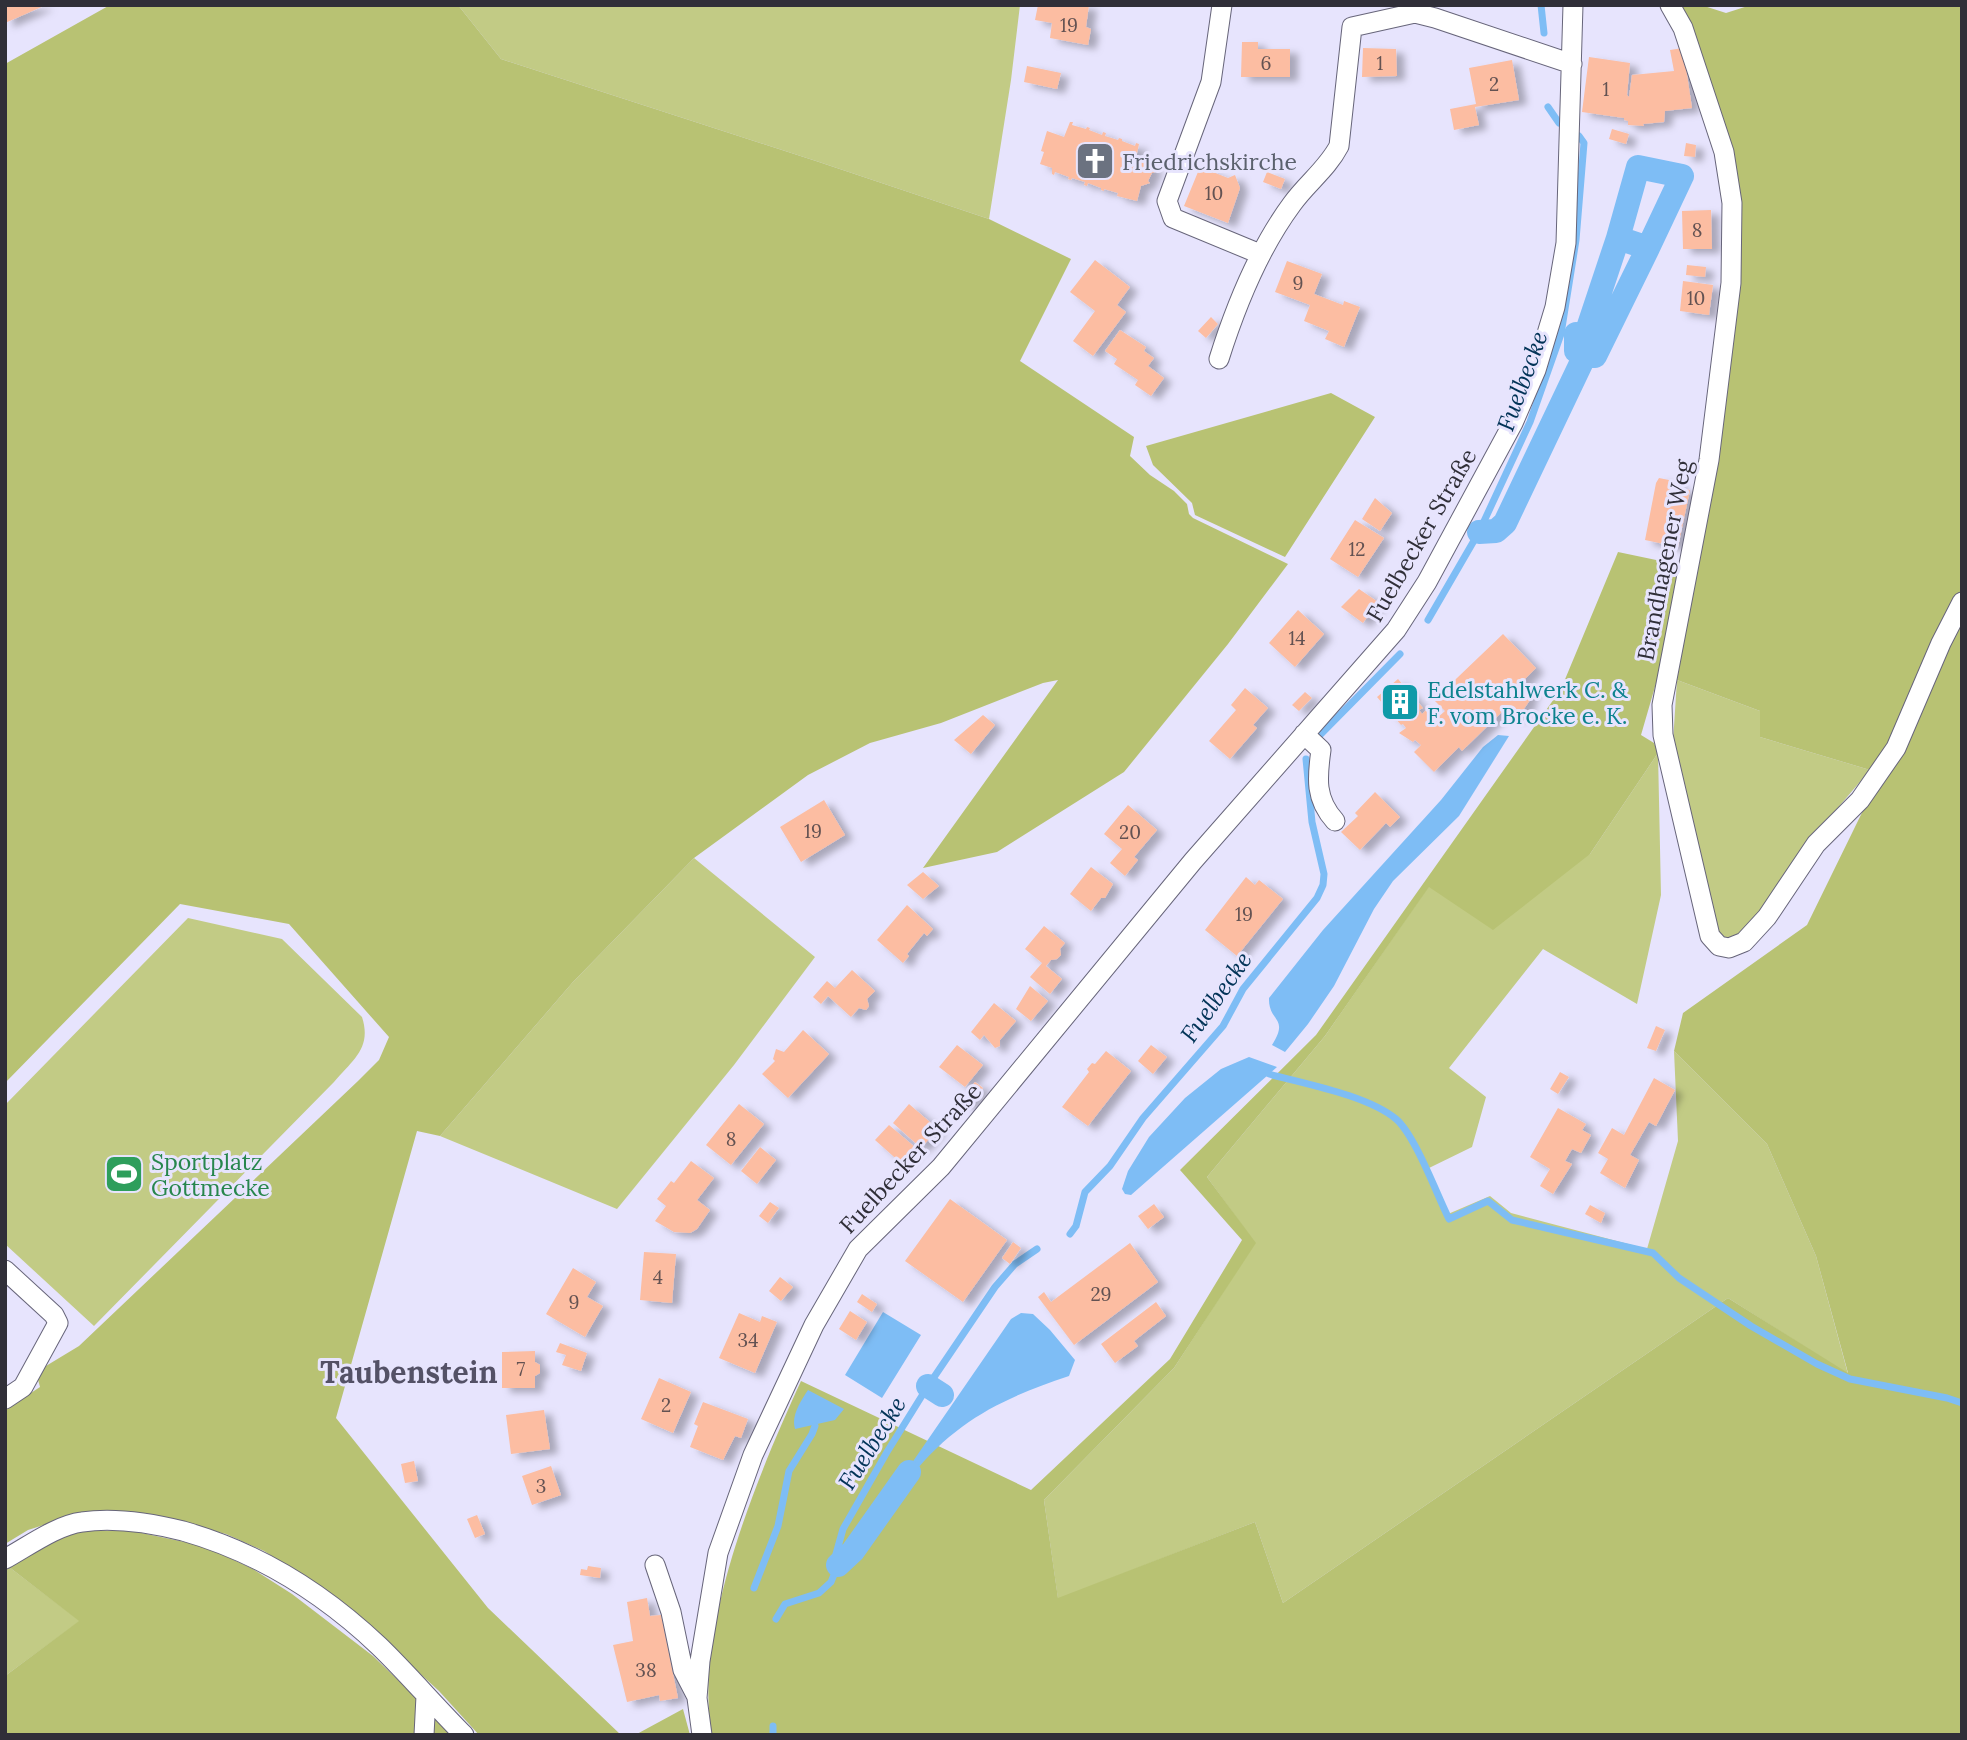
<svg xmlns="http://www.w3.org/2000/svg" width="1967" height="1740" font-family="Lora,serif">
<style>
.green{fill:#c2cb85}
.forest{fill:#b8c273}
.water{fill:#7ebdf5}
.lines{fill:none;stroke-linecap:round;stroke-linejoin:round}
.stream{stroke:#7ebdf5;stroke-width:7}
.canal{stroke:#7ebdf5;stroke-width:24}
.building{fill:#fcbda2;filter:url(#shadow)}
.minor-casing{stroke:#67657a;stroke-width:21}
.minor{stroke:#fff;stroke-width:19}
.labels{text-anchor:middle;dominant-baseline:central;stroke-width:6;stroke-linejoin:round;paint-order:stroke}
.number-label{font-size:19px;fill:#635252}
.worship-label{font-size:23px;fill:#5b616d;stroke:#e7e4fd;text-anchor:start}
.street-label{font-size:23px;fill:#302f38;stroke:#e7e4fd}
.culture-label{font-size:23px;fill:#0d838f;stroke:#e7e4fd;text-anchor:start}
.leisure-label{font-size:23px;fill:#27864d;stroke:#e7e4fd;text-anchor:start}
.water-label{font-size:24px;font-style:italic;fill:#023357;stroke:#e7e4fd}
.district-label{font-size:30px;font-weight:bold;fill:#545166;stroke:#e7e4fd}
</style>
<defs>
<filter id="shadow"><feDropShadow dx="8" dy="4.5" stdDeviation="3.5" flood-color="#0004"/></filter>
</defs>
<rect width="100%" height="100%" fill="#e7e4fd"/>
<path class="green" d="M458,5H1020L1011,80L989,219L816,161L501,59Z
M1677,680L1760,711V737L1870,770L1813,837L1759,916L1735,938H1722L1714,925L1673,742Z
M1658,753L1661,895L1637,1004L1543,949L1449,1068L1486,1097L1472,1147L1429,1168L1448,1214L1490,1196L1511,1213L1647,1249L1678,1141L1674,1051L1767,1144L1816,1256L1848,1374L1728,1298L1283,1603L1255,1522L1058,1599L1044,1500L1174,1368L1255,1243L1207,1177L1325,1036L1429,886L1590,854Z
M694,858L815,957L734,1065L617,1209L440,1136L573,982Z
M188,918L282,939L362,1017C372,1048 353,1060 334,1082L94,1326L5,1244V1105Z
M9,1567L80,1621L5,1676V1570Z"/>
<path class="forest" d="M110,5H458L501,59L816,161L989,219L1071,259L1020,361L1134,437L1130,456L1150,475L1174,491L1187,504L1189,514L1193,518L1288,564L1228,644L1124,772L997,852L923,868L1058,680L1043,683L941,723L870,743L808,775L694,858L573,982L440,1136L417,1131L336,1418L488,1608L621,1735H479L439,1691L336,1597L264,1551L226,1534L151,1515L72,1516L28,1530L5,1544V1410L40,1387L36,1372L79,1346L358,1081L379,1060L389,1037L289,924L180,904L5,1083V64Z
M1682,5H1701L1726,13L1751,5H1962V1735H712C692,1631 758,1475 801,1381L1031,1490L1170,1359L1242,1240L1180,1170L1316,1035L1561,689L1618,552L1680,565L1661,666L1641,735L1654,743L1658,753L1590,854L1493,930L1429,887L1325,1036L1207,1177L1256,1243L1174,1368L1044,1500L1058,1598L1255,1522L1283,1603L1728,1298L1848,1373L1816,1256L1767,1144L1674,1051L1683,1013L1807,925L1877,782L1870,770L1760,737V711L1677,680L1722,433L1738,293L1735,163L1714,92Z
M1331,393L1375,417L1285,557L1195,515L1192,503L1153,465L1146,446Z
M72,1530L132,1531L204,1546L253,1569L292,1594L373,1656L455,1735H5V1676L79,1621L9,1567Z
M683,1709L690,1735H635Z"/>
<path class="water" d="M1498,735L1509,736L1459,816L1393,881L1374,909L1334,986L1308,1024L1285,1052L1272,1045C1290,1017 1268,1022 1269,998L1323,930L1441,800L1483,747Z
M1249,1057L1277,1067L1131,1195L1125,1194L1122,1189L1128,1171L1149,1137L1185,1098L1221,1069Z
M883,1312L921,1335L882,1398L845,1375Z
M1021,1313L1033,1314L1050,1330L1075,1360L1069,1376C1003,1398 957,1420 912,1475L907,1470L1011,1319Z
M808,1390L844,1409L835,1420L795,1429C791,1416 800,1402 808,1390Z"/>
<g class="lines">
<path class="stream" d="M1541,5L1544,33
M1548,107L1559,123
M1428,620L1479,532L1530,422L1561,334L1576,240L1584,143L1579,136
M1318,737L1400,654
M1269,1074C1305,1084 1367,1095 1396,1119C1415,1135 1437,1195 1449,1219L1488,1201L1512,1220L1653,1253L1679,1278L1751,1326L1817,1364L1850,1379L1947,1398L1962,1403
M1070,1234L1076,1226L1085,1192L1110,1166L1143,1118L1223,1026L1243,989L1317,898L1323,885L1324,874L1312,822L1306,759
M754,1588L778,1526L789,1471L812,1434L815,1426
M776,1619L785,1604L819,1593L831,1582L838,1565L836,1554L843,1529L887,1452L928,1386L995,1287L1015,1264L1037,1249
M773,1726V1735"/>
<path class="canal" d="M1638,167L1682,176L1648,248L1618,238Z
M1479,532L1496,531L1505,523L1586,353L1576,351V334L1585,337L1618,238L1648,248L1595,356L1586,353
M928,1386L942,1395
M838,1565L853,1551L909,1472"/>
</g>
<path class="building" d="M5,5H46L5,23Z
M1038,5H1089L1086,27L1091,29L1088,45L1050,38L1052,23L1035,20Z
M1242,42H1258V49H1290V77H1241Z
M1363,48L1396,49L1397,76L1362,77Z
M1683,48L1692,108L1665,111L1664,122L1643,124L1644,126L1628,125V121L1624,120V118L1582,112L1589,57L1630,63L1627,95L1629,97L1632,75L1674,71L1670,50Z
M1512,60L1519,100L1475,107L1479,125L1454,130L1450,109L1476,104L1469,68Z
M1027,66L1061,73L1057,89L1024,82Z
M1070,122H1073L1072,125L1086,129L1087,127L1090,128L1089,130L1102,135L1103,132L1106,133L1105,136L1118,140L1119,138L1122,139V141L1135,146L1136,143L1139,144L1136,158L1150,159L1148,161L1155,172L1152,173L1148,181L1150,183L1141,186L1137,201L1117,196L1118,193L1104,189V191L1101,190V188L1088,183L1087,186L1084,185L1085,182L1072,178L1071,180L1068,179L1069,177L1055,172L1054,175L1052,174V168L1040,164L1044,152L1041,151L1047,131L1064,137Z
M1612,129L1629,134L1626,144L1609,139Z
M1686,143L1696,145L1695,157L1684,156Z
M1200,167L1228,178L1235,175L1240,188L1228,223L1184,206Z
M1267,172L1285,179L1281,189L1263,182Z
M1711,210L1712,249H1683L1682,211Z
M1095,260L1130,287L1117,305L1126,312L1093,356L1073,341L1095,311L1070,292Z
M1287,261L1322,274L1314,294L1343,305L1344,301L1360,307L1344,347L1325,339L1329,331L1304,321L1310,305L1275,292Z
M1687,265L1706,267L1705,277L1686,275Z
M1683,281L1713,285L1709,315L1680,311Z
M1211,317L1218,324L1206,338L1198,331Z
M1120,330L1146,347L1144,351L1154,358L1148,366L1164,378L1151,396L1135,385L1138,380L1114,364L1117,359L1105,351Z
M1659,478L1679,482L1678,488L1690,490L1678,547L1645,540L1656,483Z
M1375,498L1392,513L1380,531L1362,519Z
M1355,520L1384,538L1358,577L1330,559Z
M1359,589L1378,602L1363,623L1341,607Z
M1298,610L1324,634L1295,667L1269,643Z
M1503,634L1536,668L1523,681L1533,691L1527,698L1530,700L1517,719L1506,708L1462,751L1459,747L1434,772L1414,752L1421,745L1415,740L1413,742L1399,733L1406,728L1403,724L1401,725L1377,697L1398,679L1423,708L1419,710L1422,714L1426,710L1436,719L1445,711L1434,700Z
M1245,688L1268,708L1253,725L1257,728L1230,759L1209,741L1236,710L1231,705Z
M1305,692L1312,698L1299,711L1292,705Z
M983,715L995,725L971,754L954,740Z
M1375,792L1400,817L1390,827L1386,823L1360,850L1341,832L1358,816L1355,813Z
M824,800L845,835L801,862L780,827Z
M1128,805L1157,830L1134,857L1138,860L1125,876L1110,863L1122,849L1104,834Z
M1091,867L1113,884L1105,898H1101L1091,911L1070,894Z
M923,872L939,886L923,899L907,885Z
M1246,877L1255,885L1259,880L1283,899L1237,956L1205,930Z
M907,905L933,929L927,936L924,933L907,954L909,956L903,963L877,940Z
M1044,926L1065,943L1060,949L1061,955L1057,959L1051,960L1046,966L1062,979L1050,994L1030,977L1042,963L1025,949Z
M852,970L875,991L867,999L869,1006L866,1010L859,1008L851,1017L828,996L821,1004L813,997L827,981L835,988Z
M1030,986L1048,1001L1031,1021L1016,1009Z
M994,1003L1016,1021L1000,1040V1046L995,1048L984,1035L980,1040L971,1032Z
M1656,1026L1665,1030L1656,1051L1647,1048Z
M803,1030L829,1054L788,1098L762,1074L775,1061L773,1059L776,1049L784,1052Z
M957,1045L983,1065L965,1087L939,1067Z
M1151,1045L1167,1057L1153,1074L1138,1061Z
M1106,1051L1131,1071L1088,1126L1062,1107L1089,1072L1087,1069L1092,1063L1095,1064Z
M1560,1072L1569,1077L1558,1094L1550,1089Z
M1654,1078L1675,1090L1656,1126L1649,1122L1630,1155L1639,1160L1625,1188L1600,1173L1608,1159L1598,1153L1612,1128L1624,1135Z
M975,1082L983,1088L968,1107L960,1100Z
M739,1104L764,1124L731,1165L706,1145Z
M909,1104L938,1129L921,1148L893,1123Z
M1558,1108L1586,1124L1582,1130L1591,1135L1581,1153L1572,1149L1565,1161L1572,1164L1553,1194L1540,1186L1550,1169L1530,1157Z
M889,1125L916,1148L902,1164L875,1140Z
M760,1147L776,1160L757,1184L741,1171Z
M691,1161L714,1178L697,1200L710,1210L697,1229L690,1233L674,1232L655,1221L666,1206L657,1199L671,1181L674,1183Z
M950,1199L1007,1240L963,1302L905,1261Z
M770,1202L779,1208L768,1223L759,1216Z
M1154,1204L1164,1217L1148,1229L1138,1216Z
M1590,1205L1605,1213L1601,1223L1585,1214Z
M1013,1242L1021,1248L1010,1264L1002,1258Z
M1130,1243L1158,1282L1074,1345L1038,1297L1044,1292L1051,1302Z
M644,1252L676,1254L672,1303L640,1300Z
M573,1268L596,1282L587,1297L603,1306L585,1337L546,1314Z
M780,1277L793,1287L781,1301L769,1291Z
M862,1294L877,1304L872,1312L857,1302Z
M1156,1302L1166,1316L1134,1341L1138,1346L1115,1363L1101,1344Z
M850,1311L867,1322L856,1340L839,1329Z
M739,1313L760,1322L762,1316L777,1322L755,1373L719,1358Z
M560,1343L587,1353L581,1371L562,1365L566,1355L556,1352Z
M535,1351V1362L540,1365V1373L535,1376V1388H502V1352Z
M659,1378L691,1392L673,1433L641,1419Z
M703,1402L748,1419L741,1438L735,1436L723,1460L690,1447L698,1426L694,1424Z
M544,1410L550,1449L511,1454L506,1415Z
M414,1461L418,1481L405,1483L401,1464Z
M551,1466L561,1495L532,1505L522,1476Z
M477,1515L485,1534L475,1538L467,1519Z
M588,1566L601,1568L600,1578L580,1575L581,1569L587,1570Z
M647,1598L650,1616L661,1615L678,1698L660,1701L659,1695L627,1702L613,1645L633,1641L627,1602Z"/>
<g class="lines">
<g class="minor-casing">
<path id="minor" d="M1222,5L1211,82L1167,201L1173,218L1260,254
M1670,5L1683,28L1724,152L1732,203L1731,283L1709,460L1662,705L1663,735L1710,936L1719,946L1729,948L1744,942L1767,917L1816,844L1860,800L1896,748L1941,643L1962,602
M1219,359C1236,305 1258,250 1292,204C1307,183 1327,169 1339,146L1352,27L1415,13L1435,18L1572,64
M1304,734L1321,750C1317,778 1315,799 1335,821
M5,1270L54,1315L58,1323L23,1387L5,1399
M5,1559C27,1547 57,1525 82,1522C115,1517 151,1523 183,1531C257,1552 323,1593 379,1646C408,1674 435,1706 464,1735
M655,1565L671,1612L683,1670L697,1697
M424,1735L426,1696
M702,1735L697,1698L700,1661L718,1553L753,1455L814,1325L858,1249L941,1167L1193,861L1396,630L1427,582L1513,423L1536,370L1555,307L1566,243L1573,5"/>
</g>
<use href="#minor" class="minor"/>
</g>
<defs>
<g id="church-square" transform="scale(2.0125)"><rect x="-9" y="-9" width="18" height="18" rx="4" fill="#6b7280" stroke="#e7e4fd"/><path d="M-1.2-6h2.4v3.5h3.3v2.4h-3.3V6h-2.4V-.1h-3.3v-2.4h3.3Z" fill="#fff"/></g>
<g id="building-square" transform="scale(2.0125)"><rect x="-9" y="-9" width="18" height="18" rx="4" fill="#0f9aa8" stroke="#e7e4fd"/><path d="M-4-6H4V6H1V3H-1V6H-4ZM-2.5-4.3h1.7v1.8h-1.7ZM.8-4.3h1.7v1.8H.8ZM-2.5-1h1.7V.8h-1.7ZM.8-1h1.7V.8H.8Z" fill="#fff"/></g>
<g id="stadium-square" transform="scale(2.0125)"><rect x="-9" y="-9" width="18" height="18" rx="4" fill="#2e9e5b" stroke="#e7e4fd"/><path d="M0-5a6.5 5 0 1 0 0 10a6.5 5 0 1 0 0-10ZM-3.5-1.8h7v3.6h-7Z" fill="#fff"/></g>
</defs>
<g fill-rule="evenodd">
<use href="#church-square" x="1095" y="161"/>
<use href="#building-square" x="1400" y="702"/>
<use href="#stadium-square" x="124" y="1174"/>
</g>
<g class="labels">
<g class="number-label">
<text x="1069" y="25">19</text>
<text x="1266" y="63">6</text>
<text x="1380" y="63">1</text>
<text x="1494" y="84">2</text>
<text x="1606" y="89">1</text>
<text x="1214" y="193">10</text>
<text x="1697" y="230">8</text>
<text x="1298" y="283">9</text>
<text x="1696" y="298">10</text>
<text x="1357" y="549">12</text>
<text x="1297" y="638">14</text>
<text x="813" y="831">19</text>
<text x="1130" y="832">20</text>
<text x="1244" y="914">19</text>
<text x="731" y="1139">8</text>
<text x="658" y="1277">4</text>
<text x="1101" y="1294">29</text>
<text x="574" y="1302">9</text>
<text x="748" y="1340">34</text>
<text x="521" y="1369">7</text>
<text x="666" y="1405">2</text>
<text x="541" y="1486">3</text>
<text x="646" y="1670">38</text>
</g>
<g class="worship-label">
<text x="1122" y="161">Friedrichskirche</text>
</g>
<g class="street-label">
<text transform="translate(1421 535) rotate(-60)">Fuelbecker Straße</text>
<text transform="translate(1664 560) rotate(-79)">Brandhagener Weg</text>
<text transform="translate(910 1158) rotate(-47)">Fuelbecker Straße</text>
</g>
<g class="culture-label">
<text x="1427" y="689">Edelstahlwerk C. &amp;<tspan x="1427" dy="26">F. vom Brocke e. K.</tspan></text>
</g>
<g class="leisure-label">
<text x="151" y="1161">Sportplatz<tspan x="151" dy="26">Gottmecke</tspan></text>
</g>
<g class="water-label">
<text transform="translate(1522 381) rotate(-70)">Fuelbecke</text>
<text transform="translate(1216 997) rotate(-55)">Fuelbecke</text>
<text transform="translate(872 1443) rotate(-58)">Fuelbecke</text>
</g>
<g class="district-label">
<text x="409" y="1372">Taubenstein</text>
</g>
</g>
<rect width="1967" height="1740" fill="none" stroke="#302f38" stroke-width="14"/>
</svg>
